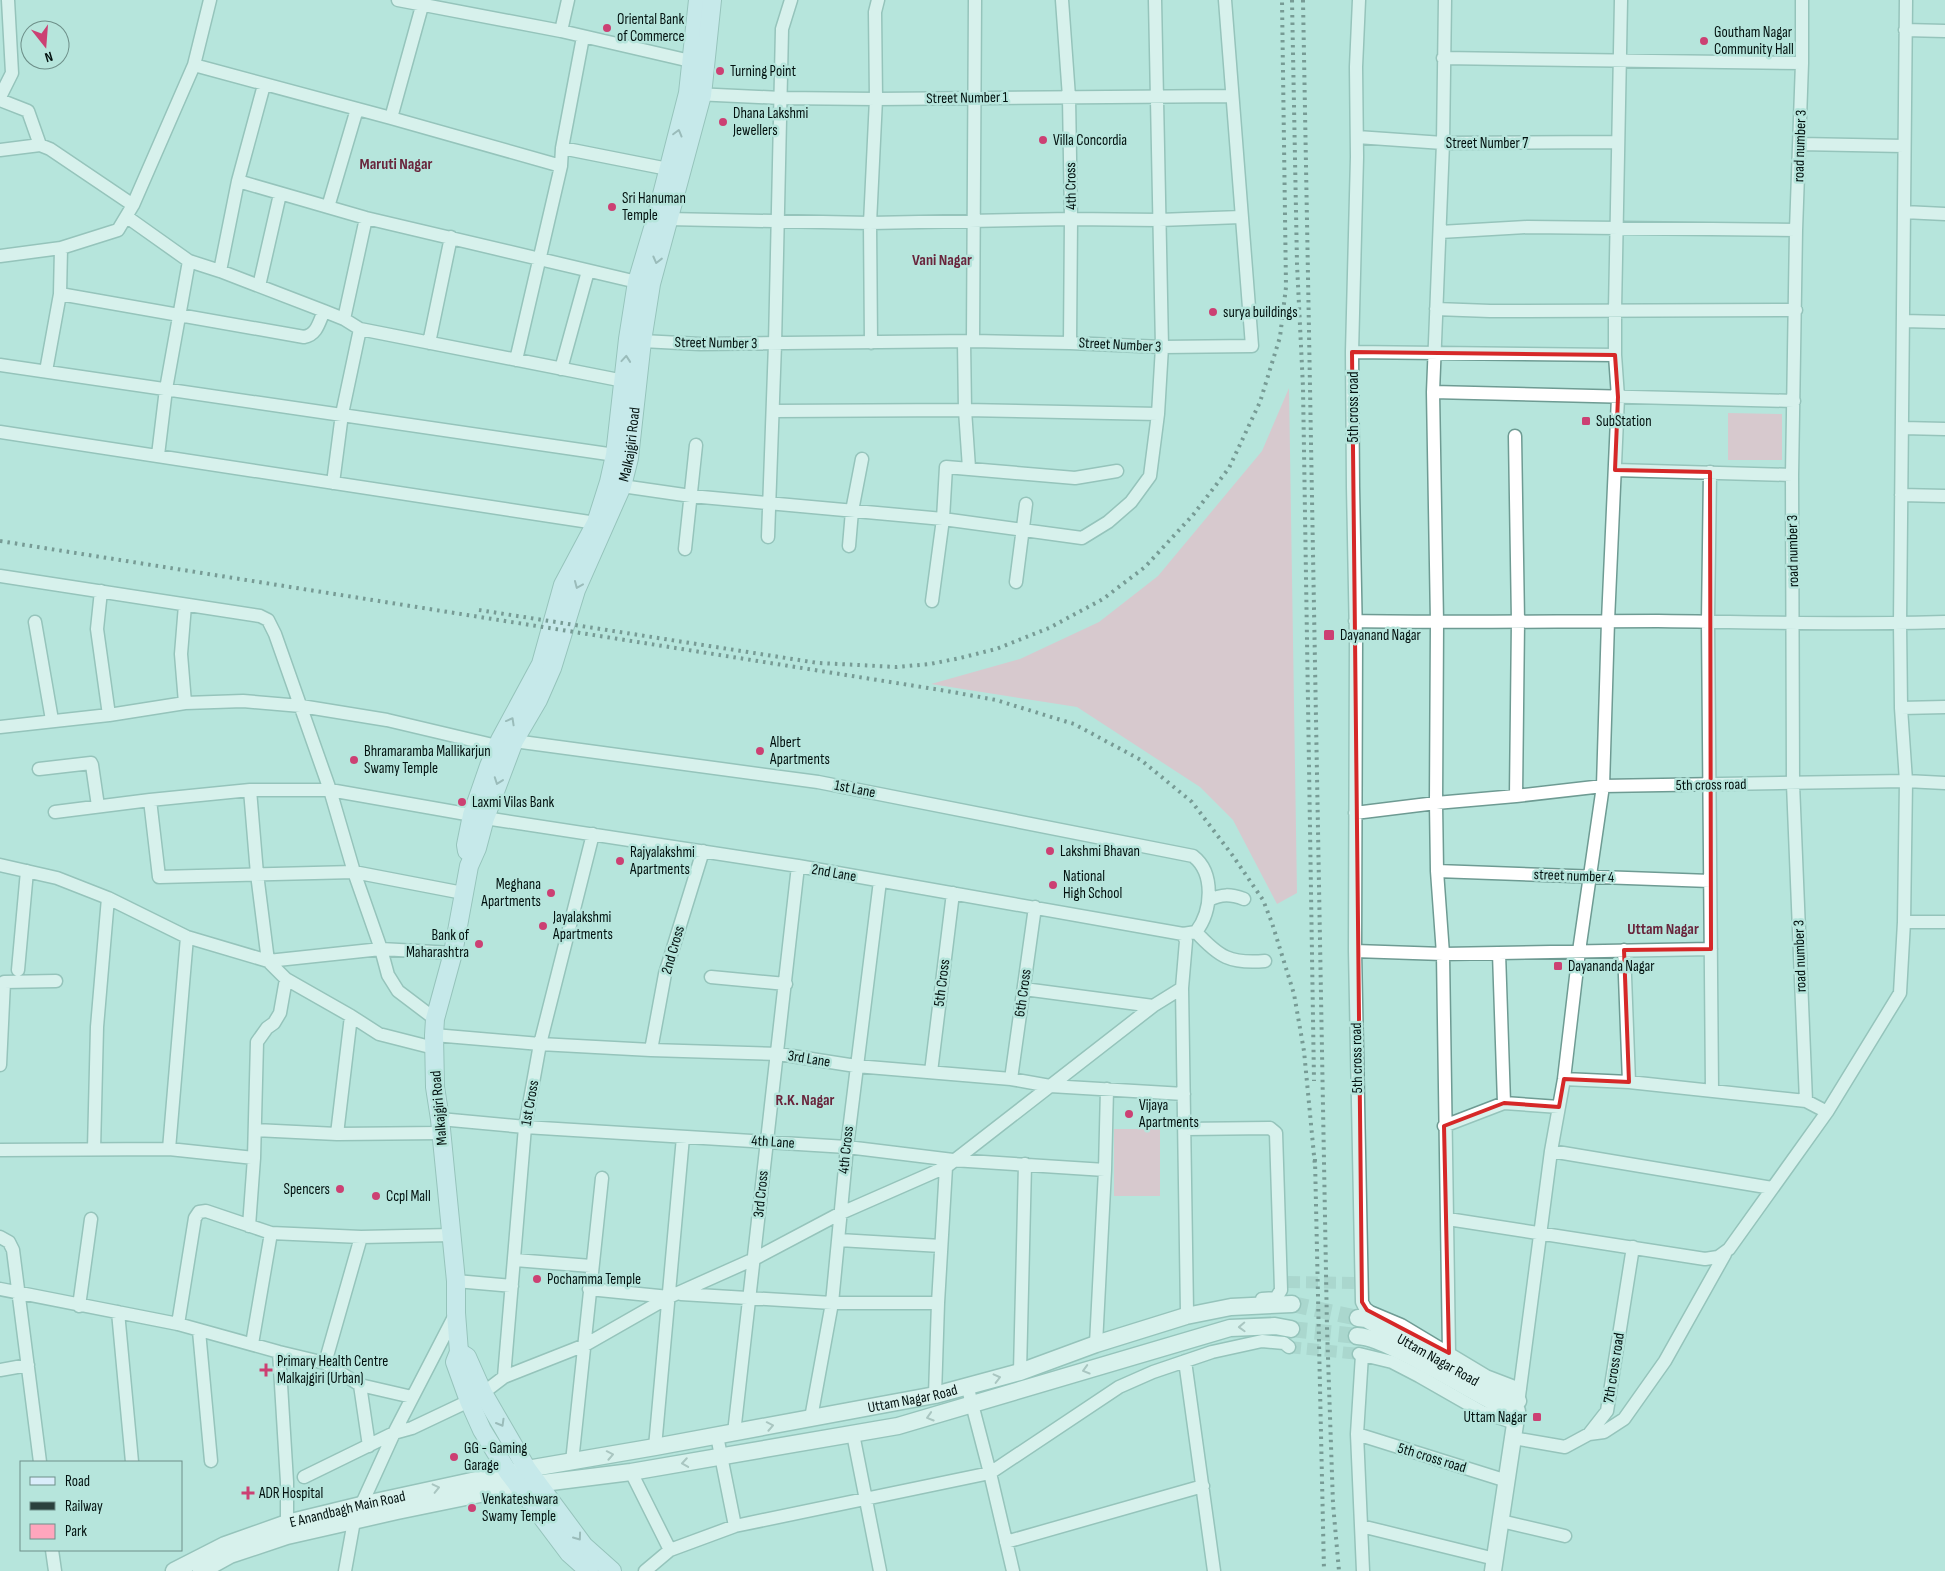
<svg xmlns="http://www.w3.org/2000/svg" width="1945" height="1571" font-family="'Sofia Sans Condensed',sans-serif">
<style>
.green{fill:#ffa6bd}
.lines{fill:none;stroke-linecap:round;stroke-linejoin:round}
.minor-tunnel{stroke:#9bc5bd;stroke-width:12;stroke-dasharray:12 6;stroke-linecap:butt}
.tertiary-tunnel{stroke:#9bc5bd;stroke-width:16;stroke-dasharray:16 8;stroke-linecap:butt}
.minor-casing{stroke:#6e9b93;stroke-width:15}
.tertiary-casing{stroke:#6e9b93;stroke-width:19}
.secondary-casing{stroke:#6e9b93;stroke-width:20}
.minor{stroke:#fff;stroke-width:12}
.tertiary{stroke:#fff;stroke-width:16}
.secondary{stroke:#daedfb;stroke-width:18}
.rail{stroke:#2b413e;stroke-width:4;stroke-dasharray:2.5 5;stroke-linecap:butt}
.oneway{stroke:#798a91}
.oneway2{stroke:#9aa09f}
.marked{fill:none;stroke:#d62828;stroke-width:4;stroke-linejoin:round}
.poi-dot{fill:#cc4073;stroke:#b6e5dc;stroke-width:2}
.labels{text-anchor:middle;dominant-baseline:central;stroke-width:5;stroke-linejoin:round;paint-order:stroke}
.poi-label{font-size:15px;fill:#02110f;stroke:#b6e5dc;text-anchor:start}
.street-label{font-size:15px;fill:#02110f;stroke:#b6e5dc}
.neighbourhood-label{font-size:16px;font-weight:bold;fill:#69253c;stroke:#b6e5dc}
</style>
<rect width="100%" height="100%" fill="#b6e5dc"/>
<path class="green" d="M1289,388L1297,893L1277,904L1233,820L1200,787L1077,707L931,684L1020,659L1099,622L1158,576L1262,451Z
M1728,413L1782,414V460H1728Z
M1114,1129H1160V1196H1114Z"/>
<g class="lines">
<path class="minor-tunnel" d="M1288,1282L1359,1283
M1289,1347L1359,1354"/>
<path class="tertiary-tunnel" d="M1292,1304L1358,1318
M1291,1329L1357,1336"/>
<g class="minor-casing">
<path id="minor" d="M398,0L561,31L699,63
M1062,0L1069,97L1071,219L1070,343
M1359,0L1356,67L1357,157L1352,352L1353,487L1356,640L1355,951L1362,1302L1365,1308L1370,1312L1401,1325L1486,1376L1520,1389
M1445,0L1443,143L1433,392L1437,622L1436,803L1437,871L1443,954L1449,1353
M1802,0V63L1796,230L1792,475L1793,784L1806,1101
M1905,30L1945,31
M561,31L568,0
M1443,58L1802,63
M194,65L391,118L561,166
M695,94L781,98L876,99L1232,96
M0,97L12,73L8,0
M0,100L28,111L40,145L50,149L133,205
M391,118L422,6
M1357,137L1443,143L1617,142
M1800,144L1904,146
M562,148L668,169
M0,150L40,145
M238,181L366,218L637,282
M328,207L357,109
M1904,212L1945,214
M127,217L189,261L220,271L324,311L344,319L360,329L624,381
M667,219L870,223L1071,219L1159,220L1241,217
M1440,232L1527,227L1796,230
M0,256L61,248L118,230L133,205L194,65L210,0
M220,271L238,181L264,85
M259,286L280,194
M60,294L304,337C317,335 319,322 324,311
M1436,309L1490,311L1796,310
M344,319L366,218
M1903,321L1945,322
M642,341L700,344L973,341L1070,343L1162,347L1252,346L1225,0
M973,341L975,0
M964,342L965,410L969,468
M429,343L451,237
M871,343L870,223L876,99L875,12L878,0
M1352,352L1615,355
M516,360L561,166L562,148L583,37
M0,365L615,455
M561,369L588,271
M46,371L60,294L61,248
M1433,392L1794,401
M773,411L965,410L1158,414
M1903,428L1945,429
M0,432L596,523
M1515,436L1518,621L1516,796
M158,455L166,389L189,261
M1615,470L1792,475
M1710,472L1708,621L1712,1090
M333,483L342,414L360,329
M622,486L691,496L943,519L1082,538L1108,522L1131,502L1150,476L1158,414L1162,347L1155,0
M1901,495L1945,496
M768,537L775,344L782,29L791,0
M849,546L852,511L862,459
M685,549L696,445
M0,576L260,616L268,620L275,634L330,790L354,872L381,949L388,975L398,991L435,1019
M1016,582L1026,504
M101,591L97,629L109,715
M932,601L943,519L946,467L1075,478L1117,471
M185,605L181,654L185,703
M1355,621C1456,623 1557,621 1658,621C1753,622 1849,625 1945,622
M35,622L52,720
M1901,708L1945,707
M0,727L109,715L185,703L243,701L301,706L387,720L497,746
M39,769L91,763L92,765L98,806
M250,790L257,874L268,961L381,949L453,953
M150,800L159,877L354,872L463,893
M55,812L150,800L250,790H330L472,815
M1355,813L1436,803L1516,796L1603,786L1906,781L1945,783
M485,818L798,866L1183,934L1196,932C1212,911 1215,873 1193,856L818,782L514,741
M0,865L57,878L108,898L187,937L268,961L286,979L351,1016L379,1034L434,1048
M1437,871L1710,881
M1209,900C1222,894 1230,894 1244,899
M1904,922H1945
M1196,932C1219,957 1230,964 1265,961
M1183,934L1186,941L1182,988L1187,1312
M1624,950L1629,1082
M1355,951L1443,954L1711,949
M1499,953L1504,1103
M18,970L27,871
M711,977L786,984
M1024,989L1153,1006
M434,1035L540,1044L651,1050L779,1054L856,1066L1011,1079L1050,1086L1184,1094
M651,1050L665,974L703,851
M0,1065L4,982L56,981
M931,1072L953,893
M1011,1079L1035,907
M1564,1079L1629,1082L1806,1101L1827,1112
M440,1119L525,1127L847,1147L953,1160L1105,1170
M1444,1126L1504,1103L1559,1107
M1184,1129L1270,1128L1276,1133L1281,1290L1276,1298L1262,1299
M255,1130L337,1134L441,1133
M337,1134L351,1016
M94,1149L97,1027L108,898
M169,1149L187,937
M0,1150L169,1149L254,1158
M1551,1151L1772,1188
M1448,1219L1705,1259L1718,1257L1729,1249L1827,1112L1900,993L1904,922L1906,781L1901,708L1900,623L1906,0
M249,1226L254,1158L257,1042L267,1028L274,1023L280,1013L286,979
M0,1237L9,1242L13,1250L40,1462
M839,1240L941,1246
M515,1260L591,1266
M456,1281L512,1286
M0,1289L178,1324L279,1352L325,1363L360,1385L412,1397
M589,1289L669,1297
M681,1294L832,1303H938
M79,1306L91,1219
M118,1312L132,1462
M178,1324L195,1218L199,1212L206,1211L271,1233L361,1237L452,1235
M199,1331L211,1461
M252,1344L271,1233
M1096,1344L1105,1170L1107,1089
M279,1352L287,1482V1523
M1359,1354L1392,1362L1419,1376L1482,1412L1515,1423
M1362,1355L1357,1434L1363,1571
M1185,1361L1214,1571
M325,1363L361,1237
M0,1370L28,1365
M1020,1372L1025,1164
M504,1377L525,1127L540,1044L593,834
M360,1385L369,1446
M967,1385L990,1473L1013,1571
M483,1393L504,1377L585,1345L669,1297L754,1259L839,1214L946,1167L1153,1006L1182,988
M935,1395L938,1303L946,1167
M1519,1396L1551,1151L1564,1079L1579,951L1603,786L1608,621L1618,397L1615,355V310L1621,0
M811,1418L832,1303L847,1147L880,881
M734,1433C754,1244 778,1055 798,866
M853,1434L880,1571
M1357,1434L1507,1481
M1589,1434L1604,1432L1624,1419L1665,1361L1725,1254
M717,1436L735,1526
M1513,1438L1565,1447L1589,1434L1607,1411L1633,1247
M655,1447L683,1137
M572,1462L602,1178
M631,1472L670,1550
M304,1477L394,1433L412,1428L469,1401
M1501,1521L1565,1536
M1361,1526L1495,1559
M1006,1542L1203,1486
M52,1550L55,1571
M345,1571L354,1521L394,1433L456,1313
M645,1571L670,1550L735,1526L990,1473L1119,1387L1153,1372L1212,1352L1262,1341L1284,1343L1289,1347"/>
</g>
<g class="tertiary-casing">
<g id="tertiary">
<path id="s1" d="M1358,1318L1366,1319L1483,1385L1518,1401"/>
<path d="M1357,1336C1373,1337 1389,1346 1404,1353C1442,1372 1478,1395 1516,1414"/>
<path id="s2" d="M174,1571L225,1545L287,1523L361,1505L527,1469L655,1447L935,1395L1020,1372L1096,1344L1186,1316L1231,1307L1292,1304"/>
<path d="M201,1571L230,1555L287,1536L397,1511L519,1486L631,1472L898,1426L1230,1328L1275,1326L1291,1329"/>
<path d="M1493,1571L1517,1411"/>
</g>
</g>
<g class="secondary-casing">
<g id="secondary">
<path d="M467,851L466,845L472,815L489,766L500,740L541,664L563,585L596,523L609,482L615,455L628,339L637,282L656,218L688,93L698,0"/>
<path d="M459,1352L467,1357L483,1393L527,1469L584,1546L612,1571"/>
<path id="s3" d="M589,1571L569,1553L508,1472L482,1430L469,1401L455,1362L459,1352L456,1313V1281L440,1119L435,1087L434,1035L435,1019L453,953L469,866L477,848L485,818L514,741L538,700L552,668L576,590L622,486L629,458L642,341L651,284L702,95L712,0"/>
</g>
</g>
<use href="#minor" class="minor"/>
<use href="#tertiary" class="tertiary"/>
<use href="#secondary" class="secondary"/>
<path class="rail" d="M1292,0L1297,264L1303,387L1314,1081
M1303,0L1327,1328L1333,1504L1339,1571
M0,541L947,691L996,700L1074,724L1141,760L1192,802L1233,856L1263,900L1272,923L1294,994L1304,1051L1315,1166
M479,610L818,663L897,667L930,664L960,658L996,649L1049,628L1103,599L1145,567L1193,515L1229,468L1260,402L1280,337L1286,287L1282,0
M1315,1159L1324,1571"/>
</g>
<defs><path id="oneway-chevron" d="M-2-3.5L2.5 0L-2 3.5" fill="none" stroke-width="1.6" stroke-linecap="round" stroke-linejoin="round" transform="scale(1.25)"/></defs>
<g class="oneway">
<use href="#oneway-chevron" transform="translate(678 133) rotate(-75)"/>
<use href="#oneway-chevron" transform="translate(657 260) rotate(104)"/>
<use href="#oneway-chevron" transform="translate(626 359) rotate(-85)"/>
<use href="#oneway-chevron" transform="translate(578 585) rotate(113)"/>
<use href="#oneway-chevron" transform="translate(511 721) rotate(-61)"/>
<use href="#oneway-chevron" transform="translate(498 781) rotate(110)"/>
<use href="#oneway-chevron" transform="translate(501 1423) rotate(60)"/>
<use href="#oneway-chevron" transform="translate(578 1537) rotate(54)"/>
</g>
<g class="oneway2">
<use href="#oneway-chevron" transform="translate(1242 1327) rotate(178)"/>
<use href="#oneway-chevron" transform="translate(1086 1370) rotate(164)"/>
<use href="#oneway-chevron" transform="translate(997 1378) rotate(-14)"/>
<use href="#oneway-chevron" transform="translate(930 1417) rotate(163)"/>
<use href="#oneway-chevron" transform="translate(770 1426) rotate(-11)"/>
<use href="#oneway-chevron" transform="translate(610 1455) rotate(-11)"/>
<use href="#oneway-chevron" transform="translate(685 1463) rotate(171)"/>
<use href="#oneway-chevron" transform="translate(436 1488) rotate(-13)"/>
</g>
<path d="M0 0H1945V1571H0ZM1352,352L1615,355L1618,397L1615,470L1710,472L1711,949L1624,950L1629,1082L1564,1079L1559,1107L1504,1103L1444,1126L1449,1353L1367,1310L1362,1302Z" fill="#b6e5dc" fill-opacity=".55" fill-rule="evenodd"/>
<path class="marked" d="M1352,352L1615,355L1618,397L1615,470L1710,472L1711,949L1624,950L1629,1082L1564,1079L1559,1107L1504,1103L1444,1126L1449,1353L1367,1310L1362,1302Z"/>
<g class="poi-dot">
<circle cx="607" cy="28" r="5"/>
<circle cx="1704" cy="41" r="5"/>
<circle cx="720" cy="71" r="5"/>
<circle cx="723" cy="122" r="5"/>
<circle cx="1043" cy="140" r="5"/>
<circle cx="612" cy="207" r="5"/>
<circle cx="1213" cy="312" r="5"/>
<rect x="1581" y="416" width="10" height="10" rx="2.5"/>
<rect x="1323" y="629" width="12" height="12" rx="2.5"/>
<circle cx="760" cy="751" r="5"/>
<circle cx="354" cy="760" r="5"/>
<circle cx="462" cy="802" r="5"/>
<circle cx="1050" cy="851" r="5"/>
<circle cx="620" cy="861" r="5"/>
<circle cx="1053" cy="885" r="5"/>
<circle cx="551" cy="893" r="5"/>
<circle cx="543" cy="926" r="5"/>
<circle cx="479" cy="944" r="5"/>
<rect x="1553" y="961" width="10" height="10" rx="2.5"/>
<circle cx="1129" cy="1114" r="5"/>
<circle cx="340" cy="1189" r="5"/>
<circle cx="376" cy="1196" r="5"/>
<circle cx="537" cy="1279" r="5"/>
<path d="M263.5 1362.5h5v5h5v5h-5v5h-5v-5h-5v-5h5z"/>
<rect x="1532" y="1412" width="10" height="10" rx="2.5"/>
<circle cx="454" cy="1457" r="5"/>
<path d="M245.5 1485.5h5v5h5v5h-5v5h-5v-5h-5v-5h5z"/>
<circle cx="472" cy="1508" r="5"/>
</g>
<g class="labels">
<g class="poi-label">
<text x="617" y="19">Oriental Bank<tspan x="617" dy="17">of Commerce</tspan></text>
<text x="1714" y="32">Goutham Nagar<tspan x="1714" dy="17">Community Hall</tspan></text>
<text x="730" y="71">Turning Point</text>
<text x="733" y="113">Dhana Lakshmi<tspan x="733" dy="17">Jewellers</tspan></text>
<text x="1053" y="140">Villa Concordia</text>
<text x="622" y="198">Sri Hanuman<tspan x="622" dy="17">Temple</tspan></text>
<text x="1223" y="312">surya buildings</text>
<text x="1596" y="421">SubStation</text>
<text x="1340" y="635">Dayanand Nagar</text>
<text x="770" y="742">Albert<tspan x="770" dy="17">Apartments</tspan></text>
<text x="364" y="751">Bhramaramba Mallikarjun<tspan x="364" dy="17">Swamy Temple</tspan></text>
<text x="472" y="802">Laxmi Vilas Bank</text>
<text x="1060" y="851">Lakshmi Bhavan</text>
<text x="630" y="852">Rajyalakshmi<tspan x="630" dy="17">Apartments</tspan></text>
<text x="1063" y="876">National<tspan x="1063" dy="17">High School</tspan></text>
<text x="541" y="884" text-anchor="end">Meghana<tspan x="541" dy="17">Apartments</tspan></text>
<text x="553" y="917">Jayalakshmi<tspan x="553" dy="17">Apartments</tspan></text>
<text x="469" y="935" text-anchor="end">Bank of<tspan x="469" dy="17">Maharashtra</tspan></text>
<text x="1568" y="966">Dayananda Nagar</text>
<text x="1139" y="1105">Vijaya<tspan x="1139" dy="17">Apartments</tspan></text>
<text x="330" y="1189" text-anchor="end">Spencers</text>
<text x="386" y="1196">Ccpl Mall</text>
<text x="547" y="1279">Pochamma Temple</text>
<text x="277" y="1361">Primary Health Centre<tspan x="277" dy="17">Malkajgiri (Urban)</tspan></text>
<text x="1527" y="1417" text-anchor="end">Uttam Nagar</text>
<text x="464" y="1448">GG - Gaming<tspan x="464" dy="17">Garage</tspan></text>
<text x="259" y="1493">ADR Hospital</text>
<text x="482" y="1499">Venkateshwara<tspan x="482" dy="17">Swamy Temple</tspan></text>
</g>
<g class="street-label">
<text transform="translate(967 98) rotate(-1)">Street Number 1</text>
<text x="1487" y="143">Street Number 7</text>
<text transform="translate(1800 146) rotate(-88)">road number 3</text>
<text transform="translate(1071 186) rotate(-91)">4th Cross</text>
<text transform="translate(716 343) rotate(1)">Street Number 3</text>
<text transform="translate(1120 345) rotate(3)">Street Number 3</text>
<text transform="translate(1353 407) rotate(-90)">5th cross road</text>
<text stroke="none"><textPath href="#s3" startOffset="1206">Malkajgiri Road</textPath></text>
<text transform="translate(1793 551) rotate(-91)">road number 3</text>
<text transform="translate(1711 785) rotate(-1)">5th cross road</text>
<text transform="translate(855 789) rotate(11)">1st Lane</text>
<text transform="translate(834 873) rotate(10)">2nd Lane</text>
<text transform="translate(1574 876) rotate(2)">street number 4</text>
<text transform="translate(673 950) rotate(-74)">2nd Cross</text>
<text transform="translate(1800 956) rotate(-92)">road number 3</text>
<text transform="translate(942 983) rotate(-83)">5th Cross</text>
<text transform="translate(1023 993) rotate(-82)">6th Cross</text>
<text transform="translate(1357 1058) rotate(-91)">5th cross road</text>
<text transform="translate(809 1059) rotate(9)">3rd Lane</text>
<text transform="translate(530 1103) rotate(-80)">1st Cross</text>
<text transform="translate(439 1108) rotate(-95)">Malkajgiri Road</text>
<text transform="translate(773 1142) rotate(4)">4th Lane</text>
<text transform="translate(846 1150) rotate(-84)">4th Cross</text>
<text transform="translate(761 1194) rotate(-84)">3rd Cross</text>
<text stroke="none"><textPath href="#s1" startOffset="91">Uttam Nagar Road</textPath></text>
<text transform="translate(1614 1368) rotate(-81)">7th cross road</text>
<text stroke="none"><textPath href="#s2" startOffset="761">Uttam Nagar Road</textPath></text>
<text transform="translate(1432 1458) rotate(17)">5th cross road</text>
<text stroke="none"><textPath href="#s2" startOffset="185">E Anandbagh Main Road</textPath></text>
</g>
<g class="neighbourhood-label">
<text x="396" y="164">Maruti Nagar</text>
<text x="942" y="260">Vani Nagar</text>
<text x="1663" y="929">Uttam Nagar</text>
<text x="805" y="1100">R.K. Nagar</text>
</g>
</g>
<rect x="20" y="1461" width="162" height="90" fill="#b6e5dc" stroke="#6e908a"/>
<rect x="30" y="1477" width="25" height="8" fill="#daedfb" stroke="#6e908a"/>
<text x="65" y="1486" font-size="15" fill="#02110f">Road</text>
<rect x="30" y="1502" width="25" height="8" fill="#2b413e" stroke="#6e908a"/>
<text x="65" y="1511" font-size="15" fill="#02110f">Railway</text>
<rect x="30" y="1524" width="25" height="15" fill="#ffa6bd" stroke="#6e908a"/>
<text x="65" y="1536" font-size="15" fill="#02110f">Park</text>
<g transform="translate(45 45) rotate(163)"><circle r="24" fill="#b6e5dc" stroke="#6e908a"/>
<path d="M0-4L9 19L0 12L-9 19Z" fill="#cc4073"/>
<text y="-8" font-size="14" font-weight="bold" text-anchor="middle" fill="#02110f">N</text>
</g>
</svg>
